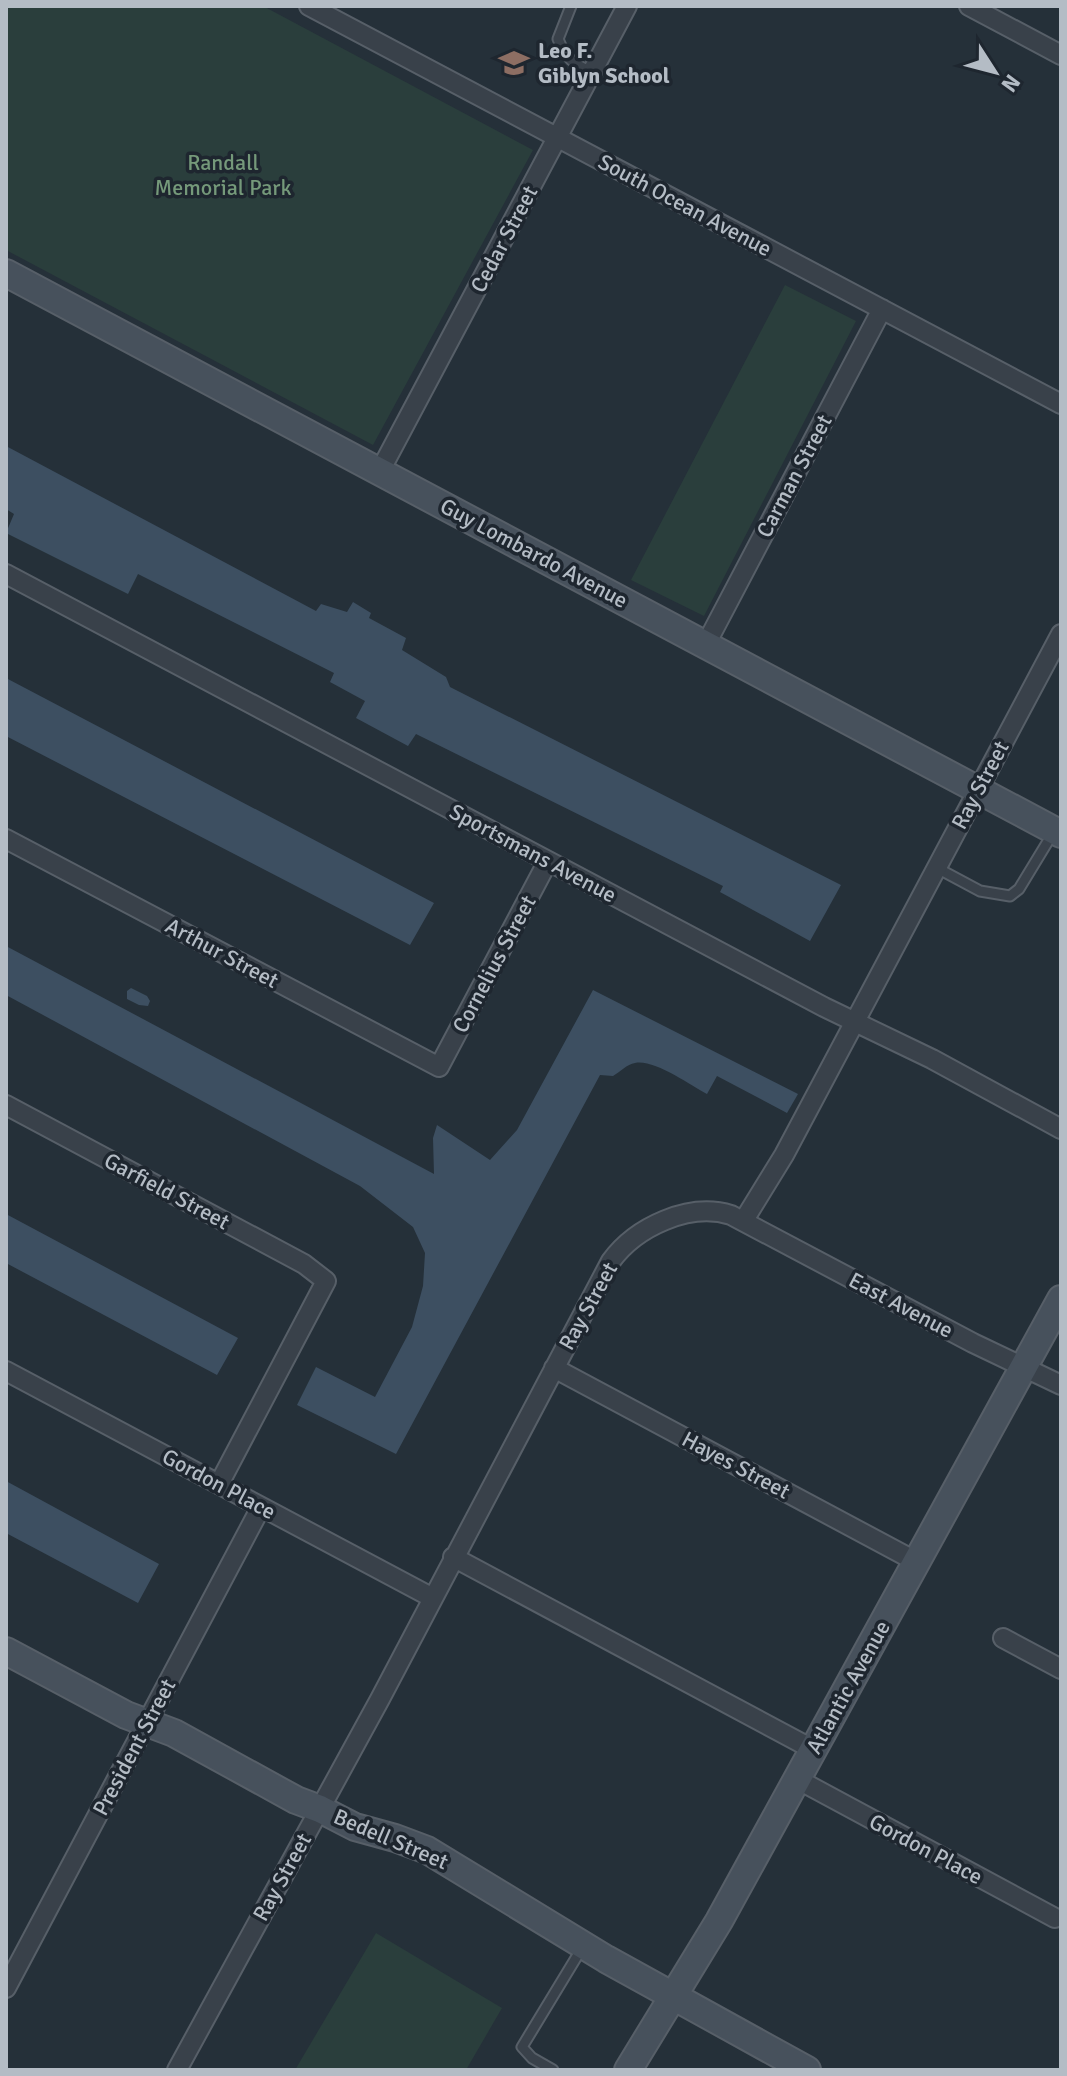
<svg xmlns="http://www.w3.org/2000/svg" width="1067" height="2076" font-family="Signika,sans-serif">
<style>
.green{fill:#2a3e3c}
.water{fill:#3d4f61}
.lines{fill:none;stroke-linecap:round;stroke-linejoin:round}
.lane-casing{stroke:#575f68;stroke-width:13}
.street-casing{stroke:#575f68;stroke-width:22}
.secondary-casing{stroke:#575f68;stroke-width:30}
.lane{stroke:#39414a;stroke-width:9}
.street{stroke:#39414a;stroke-width:18}
.secondary{stroke:#47515c;stroke-width:26}
.labels{text-anchor:middle;dominant-baseline:central;stroke-width:7;stroke-linejoin:round;paint-order:stroke}
.poi-label{font-size:22px;font-weight:bold;fill:#b4bcc5;stroke:#1e262f;text-anchor:start}
.park-label{font-size:22px;fill:#75997a;stroke:#1e262f}
.street-label{font-size:22px;fill:#b4bcc5;stroke:#1e262f}
</style>
<rect width="100%" height="100%" fill="#253039"/>
<path class="green" d="M6,6H263L533,150L373,445L6,250Z
M785,285L856,321L704,616L631,580Z
M376,1933L502,2008L466,2070H295Z"/>
<path class="water" d="M6,446L316,611L321,604L347,612L353,602L371,613L369,618L406,638L402,650L446,677L450,687L841,885L810,941L720,892L723,886L416,734L408,746L356,718L365,701L330,682L334,673L138,574L128,594L6,533L14,514L6,509Z
M6,678L434,903L410,945L6,736Z
M6,946L434,1174L433,1138L437,1125L490,1160L517,1130L593,990L798,1094L787,1113L717,1076L707,1094C690,1085 654,1059 635,1063C627,1064 620,1072 613,1076L600,1075L396,1454L297,1405L316,1367L375,1397L412,1327L423,1286L425,1253L413,1227L360,1186L6,995Z
M131,988L147,996L150,1001L148,1006L139,1005L127,999V991Z
M6,1214L238,1338L217,1375L6,1263Z
M6,1481L159,1564L138,1603L6,1533Z"/>
<g class="lines">
<g class="lane-casing">
<path id="lane" d="M571,6L558,39C565,57 574,65 592,72
M937,868L980,891L1010,896L1019,889L1053,833
M553,2070L532,2058L522,2047L582,1948"/>
</g>
<g class="street-casing">
<path id="street" d="M309,6L1061,404
M969,6L1061,55
M380,471L627,6
M6,574L824,1007L932,1059L1061,1129
M706,644L882,309
M6,839L439,1067L548,861
M6,1105L304,1264L326,1281L219,1484
M744,1220L784,1155L1061,634
M554,1368L917,1562
M6,1371L431,1597
M453,1557L814,1750
M1003,1638L1061,1669
M797,1779L1055,1918
M6,1988L261,1507
M177,2070L380,1699L611,1261C636,1227 689,1202 731,1215L973,1343L1061,1385"/>
</g>
<g class="secondary-casing">
<path id="secondary" d="M6,273L1061,834
M6,1651L126,1715L174,1733L296,1800L320,1809L355,1827L395,1838L427,1850L606,1959L807,2070
M628,2070L719,1921L1061,1299"/>
</g>
<use href="#lane" class="lane"/>
<use href="#street" class="street"/>
<use href="#secondary" class="secondary"/>
</g>
<defs>
<g id="school-bare" transform="scale(2.4)"><path d="M0-5L7-2L0 1L-7-2ZM-4 1L0 2.5L4 1V4Q0 6-4 4Z" fill="#8d6e63" stroke="#1e262f" stroke-width="2.5" paint-order="stroke"/></g>
</defs>
<g fill-rule="evenodd">
<use href="#school-bare" x="514" y="63"/>
</g>
<g class="labels">
<g class="poi-label">
<text x="538" y="50">Leo F.<tspan x="538" dy="25">Giblyn School</tspan></text>
</g>
<g class="park-label">
<text x="223" y="162">Randall<tspan x="223" dy="25">Memorial Park</tspan></text>
</g>
<g class="street-label">
<text transform="translate(685 205) rotate(28)">South Ocean Avenue</text>
<text transform="translate(504 239) rotate(-62)">Cedar Street</text>
<text transform="translate(794 476) rotate(-62)">Carman Street</text>
<text transform="translate(534 553) rotate(28)">Guy Lombardo Avenue</text>
<text transform="translate(980 785) rotate(-62)">Ray Street</text>
<text transform="translate(533 853) rotate(28)">Sportsmans Avenue</text>
<text transform="translate(222 953) rotate(28)">Arthur Street</text>
<text transform="translate(494 964) rotate(-62)">Cornelius Street</text>
<text transform="translate(167 1191) rotate(28)">Garfield Street</text>
<text transform="translate(901 1305) rotate(28)">East Avenue</text>
<text transform="translate(588 1306) rotate(-61)">Ray Street</text>
<text transform="translate(736 1465) rotate(28)">Hayes Street</text>
<text transform="translate(219 1484) rotate(28)">Gordon Place</text>
<text transform="translate(848 1687) rotate(-61)">Atlantic Avenue</text>
<text transform="translate(134 1747) rotate(-62)">President Street</text>
<text transform="translate(391 1839) rotate(23)">Bedell Street</text>
<text transform="translate(926 1849) rotate(28)">Gordon Place</text>
<text transform="translate(282 1877) rotate(-61)">Ray Street</text>
</g>
</g>
<rect width="1067" height="2076" fill="none" stroke="#b4bcc5" stroke-width="16"/>
<g transform="translate(995 72) rotate(126)" stroke="#1e262f" stroke-width="6" paint-order="stroke">
<path d="M0-6L14 30L0 20L-14 30Z" fill="#b4bcc5"/>
<text y="-12" font-size="22" font-weight="bold" text-anchor="middle" fill="#b4bcc5">N</text>
</g>
</svg>
